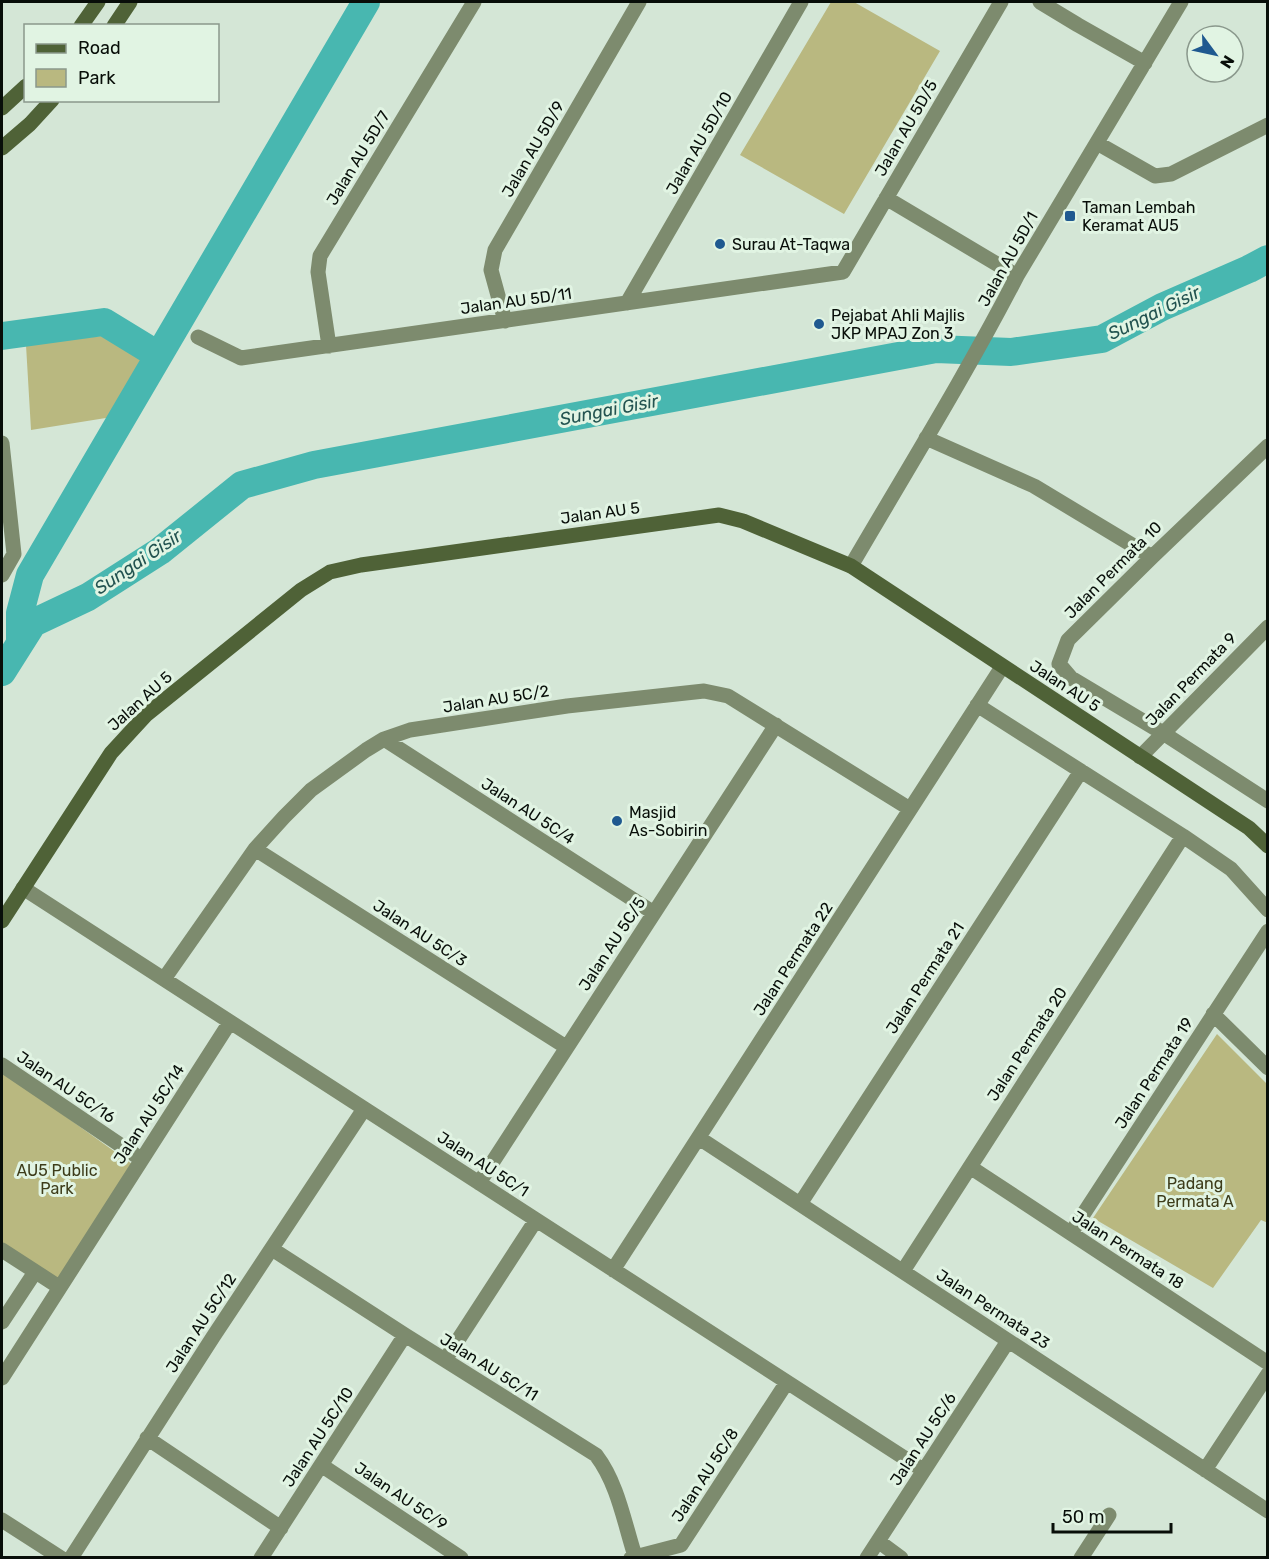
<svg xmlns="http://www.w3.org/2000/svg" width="1269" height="1559" font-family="Rubik,sans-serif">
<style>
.green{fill:#b9b880}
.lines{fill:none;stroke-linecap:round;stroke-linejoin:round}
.river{stroke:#48b7b0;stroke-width:28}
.street{stroke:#7d8b6e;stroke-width:15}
.secondary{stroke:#4f6237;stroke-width:15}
.poi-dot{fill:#1f5990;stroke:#e1f4e3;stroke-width:2}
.labels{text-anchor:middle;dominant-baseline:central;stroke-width:6;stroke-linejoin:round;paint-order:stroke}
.street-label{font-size:16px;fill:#080e09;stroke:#e1f4e3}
.poi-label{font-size:16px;fill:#080e09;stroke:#e1f4e3;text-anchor:start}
.park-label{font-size:16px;fill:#3d3c1a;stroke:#e1f4e3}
.water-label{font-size:18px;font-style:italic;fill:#235350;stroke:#e1f4e3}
</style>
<rect width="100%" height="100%" fill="#d4e6d6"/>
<path class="green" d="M831,2H854L940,51L844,214L740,155Z
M101,336L145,361L112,417L31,430L26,345Z
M1217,1034L1267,1084L1268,1223L1261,1220L1213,1288L1093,1218Z
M2,1071L132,1164L56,1281L2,1244Z"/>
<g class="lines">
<path class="river" d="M2,336L104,322L158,355
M20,643V613L30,575L366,2
M2,672L33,623L88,597L160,551L242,485L314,465L936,349L1011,352L1102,339L1162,307L1249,269L1268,259"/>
<path class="street" d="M1040,2L1078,25L1145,63
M1097,143L1155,176L1171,174L1268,125
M886,198L1017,276
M627,303L801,2
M505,321L491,270L495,250L639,2
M198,337L241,358L843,272L1001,2
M329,346L318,272L320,256L474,2
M926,438L1034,486L1152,557
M2,443L14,554L2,575
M1268,446L1152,557L1068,640L1059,664L1071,678L1163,733L1268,801
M851,566C907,470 966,375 1017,276L1181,2
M977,705L1183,836L1231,869L1268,910
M384,739L654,913
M1140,757L1268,627
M255,849L566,1047
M23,888L923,1470
M164,979L255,849L284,817L311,790L366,750L384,739L410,730L567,706L704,691L728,696L910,809
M1213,1014L1268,1068
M2,1065L141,1159
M699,1138L1268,1511
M970,1167L1268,1363
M479,1183L776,725
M800,1204L1081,771
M1071,1233L1268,931
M272,1249L405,1335L596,1455C618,1484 624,1522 635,1556
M2,1250L59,1287
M613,1270L1002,667
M903,1271L1183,836
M2,1322L35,1272
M445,1360L536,1220
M2,1378L230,1022
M147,1438L281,1528
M321,1465L461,1558
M1205,1470L1268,1374
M2,1520L61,1558
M878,1541L901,1558
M71,1558L213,1337L364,1109
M261,1558L405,1335
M631,1558L681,1545L787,1382
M867,1558L1008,1341
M1081,1558L1109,1515"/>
<path class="secondary" d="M81,26L98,2
M114,26L130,2
M2,108L26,86
M2,148L30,124L52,100
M2,921L111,753L146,715L301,590L330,572L361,565L719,515L743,521L851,566L1249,828L1268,846"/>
</g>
<g class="poi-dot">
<rect x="1064" y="210" width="12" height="12" rx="3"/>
<circle cx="720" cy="244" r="6"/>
<circle cx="819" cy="324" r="6"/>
<circle cx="617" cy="821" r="6"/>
</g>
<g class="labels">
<g class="street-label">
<text transform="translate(906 128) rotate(-60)">Jalan AU 5D/5</text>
<text transform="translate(699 143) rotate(-60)">Jalan AU 5D/10</text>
<text transform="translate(533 149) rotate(-60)">Jalan AU 5D/9</text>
<text transform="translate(358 158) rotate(-59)">Jalan AU 5D/7</text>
<text transform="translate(1008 259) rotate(-61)">Jalan AU 5D/1</text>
<text transform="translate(516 301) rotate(-8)">Jalan AU 5D/11</text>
<text transform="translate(600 513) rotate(-8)">Jalan AU 5</text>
<text transform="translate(1113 570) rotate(-45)">Jalan Permata 10</text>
<text transform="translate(1191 679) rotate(-46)">Jalan Permata 9</text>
<text transform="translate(1065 686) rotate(33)">Jalan AU 5</text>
<text transform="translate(496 699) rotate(-9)">Jalan AU 5C/2</text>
<text transform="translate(140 701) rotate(-42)">Jalan AU 5</text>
<text transform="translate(528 811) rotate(33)">Jalan AU 5C/4</text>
<text transform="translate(420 933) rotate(33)">Jalan AU 5C/3</text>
<text transform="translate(612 944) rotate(-57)">Jalan AU 5C/5</text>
<text transform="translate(793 959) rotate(-57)">Jalan Permata 22</text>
<text transform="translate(925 978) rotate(-57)">Jalan Permata 21</text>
<text transform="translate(1027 1044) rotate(-57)">Jalan Permata 20</text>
<text transform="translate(1154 1073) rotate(-57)">Jalan Permata 19</text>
<text transform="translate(66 1087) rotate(34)">Jalan AU 5C/16</text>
<text transform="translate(149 1114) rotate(-57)">Jalan AU 5C/14</text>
<text transform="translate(483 1164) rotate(33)">Jalan AU 5C/1</text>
<text transform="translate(1128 1250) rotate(33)">Jalan Permata 18</text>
<text transform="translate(993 1309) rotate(33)">Jalan Permata 23</text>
<text transform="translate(201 1323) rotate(-57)">Jalan AU 5C/12</text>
<text transform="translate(489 1367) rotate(32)">Jalan AU 5C/11</text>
<text transform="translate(318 1437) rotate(-57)">Jalan AU 5C/10</text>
<text transform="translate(923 1439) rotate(-57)">Jalan AU 5C/6</text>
<text transform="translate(705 1475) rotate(-57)">Jalan AU 5C/8</text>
<text transform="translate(401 1496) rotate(34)">Jalan AU 5C/9</text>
</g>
<g class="poi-label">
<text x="1082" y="207">Taman Lembah<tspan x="1082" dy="18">Keramat AU5</tspan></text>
<text x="732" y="244">Surau At-Taqwa</text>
<text x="831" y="315">Pejabat Ahli Majlis<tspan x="831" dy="18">JKP MPAJ Zon 3</tspan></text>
<text x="629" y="812">Masjid<tspan x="629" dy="18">As-Sobirin</tspan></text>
</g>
<g class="park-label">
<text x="57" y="1170">AU5 Public<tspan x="57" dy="18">Park</tspan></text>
<text x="1195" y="1183">Padang<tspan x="1195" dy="18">Permata A</tspan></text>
</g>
<g class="water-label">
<text transform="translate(1154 313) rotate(-26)">Sungai Gisir</text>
<text transform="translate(609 410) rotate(-11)">Sungai Gisir</text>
<text transform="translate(138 562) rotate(-34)">Sungai Gisir</text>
</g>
</g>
<rect width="1269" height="1559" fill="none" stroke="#080e09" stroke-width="6"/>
<rect x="24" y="24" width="195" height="78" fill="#e1f4e3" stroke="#8a988c" stroke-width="1.5"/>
<rect x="36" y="44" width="30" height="9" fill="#4f6237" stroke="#8a988c" stroke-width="1.5"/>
<text x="78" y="54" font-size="18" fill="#080e09">Road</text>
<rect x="36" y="69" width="30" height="18" fill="#b9b880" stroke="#8a988c" stroke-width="1.5"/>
<text x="78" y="84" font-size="18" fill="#080e09">Park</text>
<g transform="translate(1215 54) rotate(123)"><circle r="28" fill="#e1f4e3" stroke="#8a988c" stroke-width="1.5"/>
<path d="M0-4.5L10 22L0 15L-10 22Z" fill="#1f5990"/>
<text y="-9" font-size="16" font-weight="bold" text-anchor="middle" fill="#080e09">N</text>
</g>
<path d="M1053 1523v9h118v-9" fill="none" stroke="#080e09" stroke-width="3"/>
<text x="1062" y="1523" font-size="18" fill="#080e09" stroke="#e1f4e3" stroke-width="4.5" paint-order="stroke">50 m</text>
</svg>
